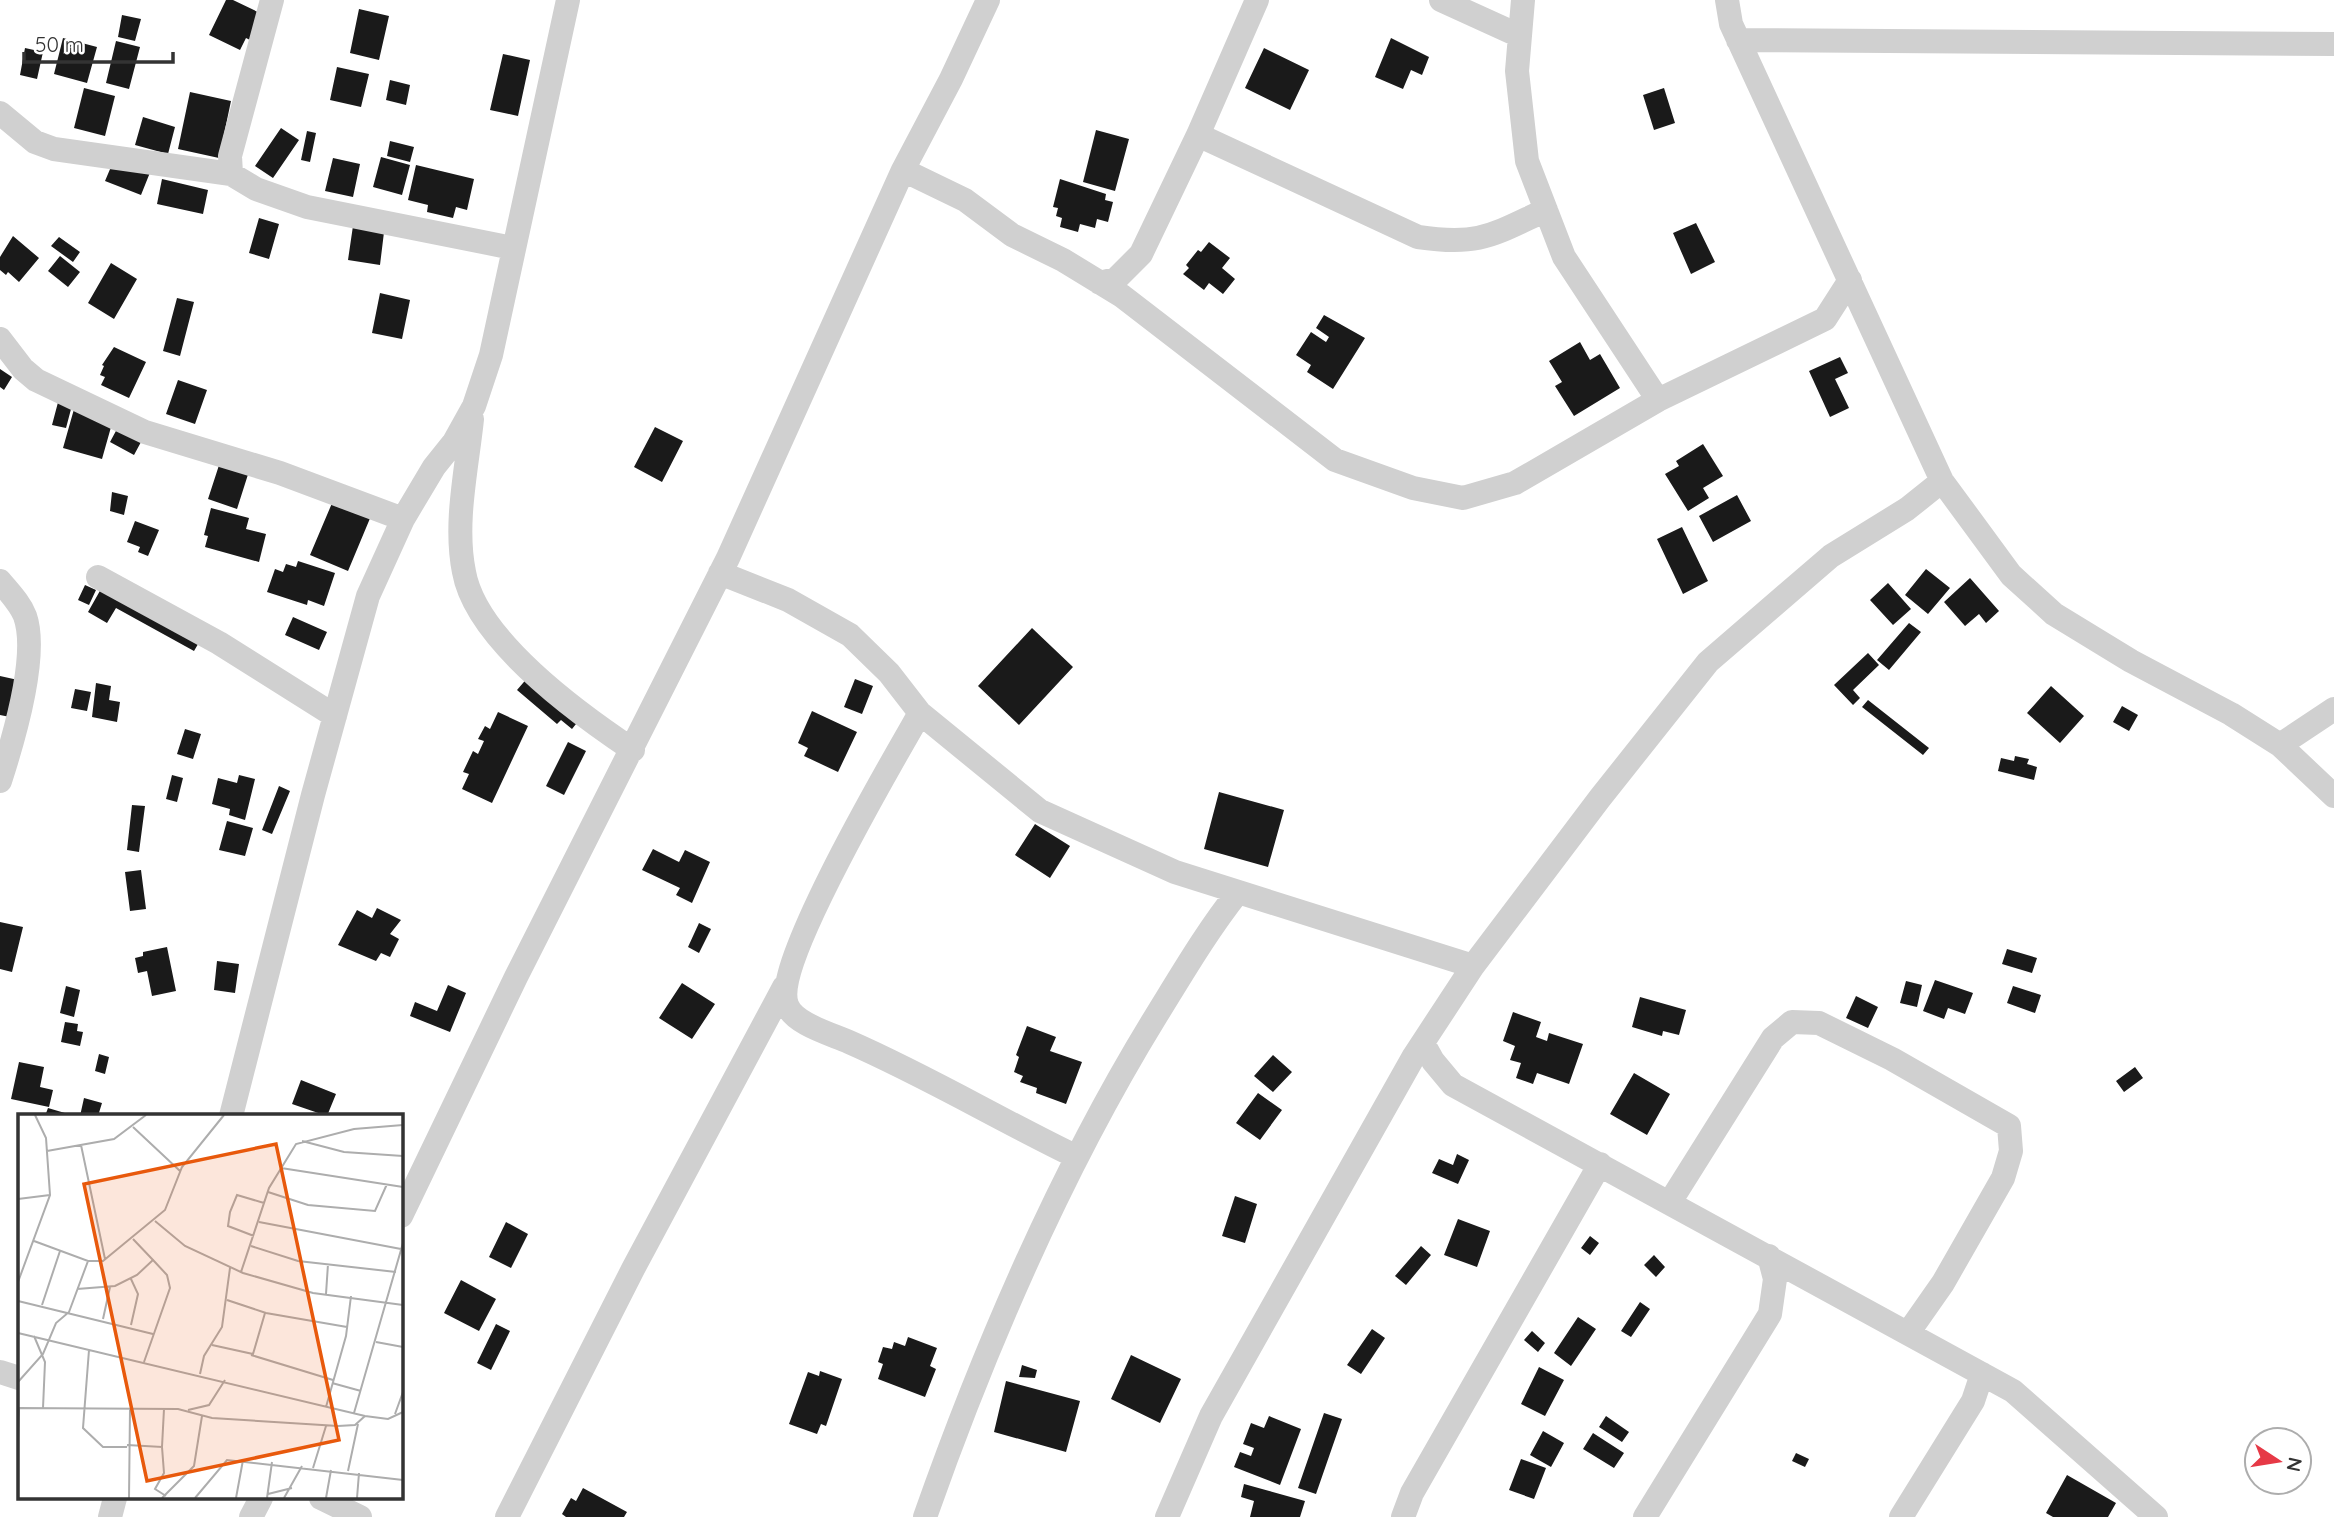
<svg xmlns="http://www.w3.org/2000/svg" width="2334" height="1517" font-family="Quicksand,sans-serif">
<style>
.building{fill:#1a1a1a}
.lines{fill:none;stroke-linecap:round;stroke-linejoin:round}
.minor{stroke:#d0d0d0;stroke-width:24}
.inset-road{fill:none;stroke:#adadad;stroke-width:2}
.view{fill:#e8590c;fill-opacity:0.15;stroke:#e8590c;stroke-width:3.5}
.inset-edge{fill:none;stroke:#333;stroke-width:3.5}
</style>
<rect width="100%" height="100%" fill="#fff"/>
<path class="building" d="M226,0H233L262,14L250,40L246,38L240,50L209,35Z
M359,9L389,16L379,60L350,53Z
M122,15L141,19L135,41L118,37Z
M63,38L97,47L87,83L54,74Z
M1391,38L1429,57L1422,75L1411,70L1403,89L1375,77Z
M116,41L140,47L129,89L106,83Z
M25,48L43,52L37,79L20,75Z
M1264,48L1309,70L1290,110L1245,88Z
M503,54L530,60L518,116L490,110Z
M337,67L369,74L361,107L330,100Z
M390,80L410,85L406,105L386,100Z
M84,88L115,96L105,136L74,128Z
M1664,88L1675,123L1654,130L1643,95Z
M190,92L231,101L219,158L178,149Z
M143,117L175,127L168,154L135,145Z
M281,128L299,140L273,178L255,166Z
M1096,130L1129,139L1115,191L1083,182Z
M307,131L316,133L310,162L301,160Z
M390,141L414,147L410,162L387,156Z
M116,155L151,170L141,195L105,181Z
M381,157L410,165L402,195L373,187Z
M333,158L360,164L353,197L325,191Z
M416,165L474,179L467,210L456,207L453,218L427,212L428,205L408,200Z
M162,179L208,190L203,214L157,204Z
M1060,179L1106,194L1105,200L1113,202L1108,222L1097,219L1095,228L1080,224L1078,232L1060,227L1062,218L1056,216L1058,208L1053,207Z
M259,218L279,224L269,259L249,253Z
M354,219L385,224L380,265L348,260Z
M1696,223L1715,262L1691,274L1673,233Z
M13,236L39,258L19,282L8,272L6,275L0,270V257Z
M59,237L80,252L73,262L51,246Z
M1209,242L1230,258L1222,268L1235,279L1223,294L1209,283L1204,290L1183,274L1189,268L1186,265L1198,250L1201,252Z
M60,256L80,272L68,287L48,271Z
M111,263L137,279L114,319L88,303Z
M380,293L410,300L402,339L372,333Z
M177,298L194,302L180,356L163,351Z
M1324,315L1365,338L1333,389L1307,372L1311,365L1296,355L1311,332L1326,342L1329,337L1316,328Z
M1580,342L1590,360L1600,354L1620,388L1574,416L1555,386L1562,382L1549,361Z
M114,347L146,362L129,398L101,385L105,377L100,375L104,366L102,365Z
M1840,357L1848,373L1835,379L1849,408L1830,417L1809,371Z
M0,369L12,377L4,390L0,387Z
M178,380L207,390L195,424L166,414Z
M61,391L75,394L66,428L52,425Z
M78,395L113,420L102,459L63,448Z
M124,416L148,429L134,455L110,442Z
M655,427L683,441L662,482L634,467Z
M1703,444L1723,476L1703,488L1709,498L1688,511L1665,474L1679,466L1676,461Z
M222,456L251,465L237,509L208,499Z
M338,489L376,504L348,571L310,555Z
M112,492L128,496L124,515L110,511Z
M1737,495L1751,521L1713,542L1699,516Z
M211,508L249,518L246,529L266,534L259,562L205,547L208,536L204,535Z
M135,521L159,530L148,556L138,552L140,547L127,542Z
M1682,527L1708,581L1683,594L1657,539Z
M298,561L335,573L324,606L308,600L307,605L267,592L275,569L283,572L286,564L296,567Z
M1926,569L1950,588L1928,614L1905,595Z
M110,573L208,627L194,651L116,608L107,623L88,612Z
M1970,578L1999,611L1986,623L1979,614L1965,626L1944,602Z
M1888,583L1911,609L1893,625L1870,600Z
M85,585L96,590L89,605L78,600Z
M293,617L327,632L319,650L285,635Z
M1909,623L1921,632L1889,670L1877,660Z
M1032,628L1073,667L1019,725L978,686Z
M1868,653L1879,665L1853,690L1860,698L1853,705L1834,685Z
M0,676L18,680L10,717L0,715Z
M529,676L580,719L572,729L561,720L557,724L517,690Z
M855,679L873,686L862,714L844,707Z
M96,683L111,686L109,700L120,702L117,722L92,717Z
M2051,686L2084,716L2060,743L2027,713Z
M75,689L91,692L87,711L71,708Z
M1868,700L1929,748L1923,755L1862,707Z
M2122,706L2138,715L2129,731L2113,722Z
M812,711L857,732L838,772L804,756L808,748L798,743Z
M498,712L528,726L492,803L462,789L469,774L463,772L473,751L478,754L484,741L478,739L485,726L490,729Z
M185,729L201,734L193,759L177,754Z
M568,742L586,751L564,795L546,786Z
M2015,756L2029,759L2027,764L2037,767L2034,780L1998,771L2001,758L2014,761Z
M172,775L183,778L177,802L166,799Z
M239,775L255,779L245,820L229,815L230,809L212,804L218,778L237,783Z
M279,786L290,791L272,834L262,830Z
M1219,792L1284,810L1268,867L1204,849Z
M132,805L145,806L139,852L127,850Z
M227,821L253,828L245,856L219,850Z
M1035,824L1070,846L1050,878L1015,855Z
M653,849L679,862L685,850L710,862L692,903L676,895L680,888L642,870Z
M141,870L146,909L130,911L125,872Z
M377,908L401,920L390,934L399,939L390,957L381,953L376,961L338,945L357,910L372,918Z
M0,922L23,927L12,972L0,969Z
M699,923L711,929L699,953L688,947Z
M167,947L176,991L152,996L147,971L138,973L135,958L143,956V952Z
M2007,949L2037,958L2032,973L2002,964Z
M217,961L239,964L235,993L214,990Z
M1935,980L1973,993L1965,1014L1948,1008L1944,1019L1923,1011Z
M1906,981L1922,985L1917,1007L1900,1003Z
M682,983L715,1004L692,1039L659,1018Z
M448,985L466,993L450,1032L410,1016L415,1002L437,1011Z
M66,986L80,990L74,1017L60,1013Z
M2013,986L2041,995L2035,1013L2007,1003Z
M1856,996L1878,1007L1868,1028L1846,1018Z
M1640,997L1686,1010L1679,1035L1663,1031L1662,1036L1632,1027Z
M1513,1012L1541,1022L1536,1037L1547,1041L1549,1033L1583,1044L1569,1084L1537,1073L1533,1084L1516,1078L1521,1063L1510,1060L1515,1046L1503,1041Z
M65,1022L78,1024L77,1031L83,1032L80,1046L61,1042Z
M1027,1026L1056,1037L1050,1051L1082,1062L1066,1104L1036,1093L1037,1088L1020,1082L1023,1076L1014,1072L1019,1057L1016,1055Z
M99,1054L109,1057L105,1074L95,1071Z
M1273,1055L1292,1072L1273,1092L1254,1076Z
M19,1062L44,1067L40,1087L53,1090L49,1107L11,1099Z
M2135,1067L2143,1078L2124,1092L2116,1081Z
M1634,1073L1670,1094L1647,1135L1610,1114Z
M301,1080L336,1094L327,1116L292,1104Z
M1258,1093L1282,1110L1260,1140L1236,1123Z
M84,1098L102,1103L98,1116H80Z
M48,1108L75,1116H45Z
M1457,1154L1469,1160L1458,1184L1432,1173L1439,1159L1453,1165Z
M1235,1196L1257,1204L1245,1243L1222,1236Z
M1458,1219L1490,1231L1477,1267L1444,1255Z
M506,1222L528,1234L511,1268L489,1257Z
M1590,1236L1599,1243L1590,1255L1581,1248Z
M1421,1246L1431,1255L1406,1285L1395,1276Z
M1654,1255L1665,1267L1656,1277L1644,1265Z
M461,1280L496,1299L479,1331L444,1313Z
M1640,1302L1650,1309L1631,1337L1621,1331Z
M1578,1317L1596,1329L1571,1366L1554,1353Z
M496,1324L510,1331L491,1370L477,1363Z
M1372,1329L1385,1338L1361,1374L1347,1365Z
M1532,1331L1545,1343L1538,1352L1524,1340Z
M908,1337L937,1348L930,1366L936,1369L925,1397L878,1379L883,1364L878,1362L883,1347L892,1349L894,1342L905,1346Z
M1131,1355L1181,1379L1160,1423L1111,1399Z
M1022,1365L1037,1370L1035,1378L1019,1377Z
M1539,1367L1564,1380L1545,1416L1521,1404Z
M820,1371L842,1379L826,1426L821,1424L817,1434L789,1424L808,1372L819,1376Z
M1006,1381L1080,1401L1066,1452L994,1432Z
M1324,1413L1342,1419L1316,1494L1298,1488Z
M1269,1416L1301,1429L1280,1485L1234,1467L1240,1452L1251,1456L1254,1448L1243,1444L1251,1423L1264,1428Z
M1606,1416L1629,1432L1622,1442L1599,1427Z
M1543,1431L1564,1443L1551,1467L1530,1455Z
M1593,1433L1624,1453L1614,1468L1583,1449Z
M1796,1453L1809,1459L1805,1467L1792,1461Z
M1521,1459L1546,1468L1534,1499L1509,1490Z
M2067,1475L2116,1503L2108,1517H2053L2046,1513Z
M1244,1484L1305,1501L1300,1517H1250L1254,1501L1241,1497Z
M583,1488L627,1512L624,1517H566L562,1514L571,1498L576,1501Z"/>
<g class="lines">
<path class="minor" d="M272,0L230,156L231,174L256,189L307,207L513,248
M1441,0L1520,36
M1523,0L1517,71L1527,161L1564,257L1658,400L1825,319L1850,280
M1727,0L1731,24L1942,481L2011,575L2054,614L2131,661L2231,714L2280,745L2334,796
M1738,40L2334,44
M0,113L35,142L54,149L231,174
M1198,135L1418,237C1480,246 1492,235 1546,210
M903,170L965,200L1012,235L1063,260L1122,296L1335,460L1413,488L1463,498L1515,483L1658,400
M1100,283L1116,279L1141,254L1198,135L1257,0
M0,339L23,369L36,380L145,432L280,473L403,519
M472,419C467,468 454,523 464,572C476,640 579,714 633,750
M720,573L788,600L850,635L889,673L920,713L1040,811L1175,872L1473,966
M98,577L219,643L335,716
M0,581C9,592 20,603 25,616C39,656 13,741 0,781
M920,713C895,757 772,965 787,1005C794,1024 831,1034 849,1042C927,1076 1000,1120 1077,1157
M2280,745L2334,709
M1423,1043L1433,1061L1453,1085L2013,1391L2156,1517
M231,1116L313,795L368,596L403,519L434,467L454,442L474,406L491,355L568,0
M1670,1202L1773,1038L1792,1022L1819,1023L1892,1059L2009,1126L2011,1151L2003,1178L1943,1283L1908,1333
M401,1216L516,977L728,558L903,170L951,79L988,0
M0,1372L19,1378
M321,1498L360,1517
M110,1517L115,1498
M251,1517L261,1498
M507,1517L633,1269L784,987
M925,1517C986,1344 1060,1172 1156,1016C1182,974 1207,931 1238,892
M1167,1517L1211,1416L1414,1056L1473,966L1600,798L1708,662L1831,556L1907,509L1942,481
M1403,1517L1412,1493L1600,1164
M1645,1517L1770,1314L1775,1279L1769,1256
M1901,1517L1973,1401L1982,1374"/>
</g>
<g transform="translate(18 1114)">
<rect width="385" height="385" fill="#fff"/>
<path class="inset-road" d="M115,13L162,57M284,27L326,38L385,42M63,31L87,145M29,37L96,25L128,1M263,54L385,73M250,78L290,91L357,97L369,70M0,85L32,81M137,107L167,132L225,159L295,179L385,191M241,108L383,135M236,122L210,112L212,98L219,81L246,89M16,127L70,147H85L147,96L164,53L206,1M233,132L280,147L378,158M223,158L251,74L278,30L336,15L385,11M0,168L32,81L28,24L17,1M59,175L97,172L119,161L135,146L115,125M308,180L310,150M209,186L248,199L329,213M0,187L135,220M24,191L42,137M85,205L92,173M113,211L120,180L113,165M0,219L347,302L370,305L385,298M16,222L27,248L25,294M358,228L385,233M194,231L235,240L247,199M71,236L65,314L85,333H109M233,241L315,266M126,248L152,174L149,161L135,146M182,260L186,242L204,213L212,154M0,268L25,240L38,209L51,198L70,147M314,269L343,277M308,293L328,222L333,182M0,294L160,295L194,304L320,312L337,311L347,302M170,296L191,291L207,266M336,299L385,129M377,300L385,278M0,323L1,294M109,331L144,333L146,295M144,333L146,359L137,375L148,382M295,354L308,312M330,357L340,310M250,380L274,374M111,384L112,295M144,384L176,352L184,302M177,384L209,346L385,366M218,384L225,346M249,384L254,348M266,384L284,352M308,384L313,356M339,384L341,359"/>
<path class="view" d="M258,30L321,326L129,367L66,70Z"/>
<rect width="385" height="385" class="inset-edge"/>
</g>
<g transform="translate(2278 1461) rotate(102)"><circle r="33" fill="#ffffff" stroke="#adadad" stroke-width="2"/>
<path d="M0-5L12 26L0 18L-12 26Z" fill="#e63946"/>
<text y="-10" font-size="19" font-weight="bold" text-anchor="middle" fill="#333333">N</text>
</g>
<path d="M24 52v10h149v-10" fill="none" stroke="#333333" stroke-width="3.5"/>
<text x="35" y="52" font-size="21" fill="#333333" stroke="#ffffff" stroke-width="5" paint-order="stroke">50 m</text>
</svg>
